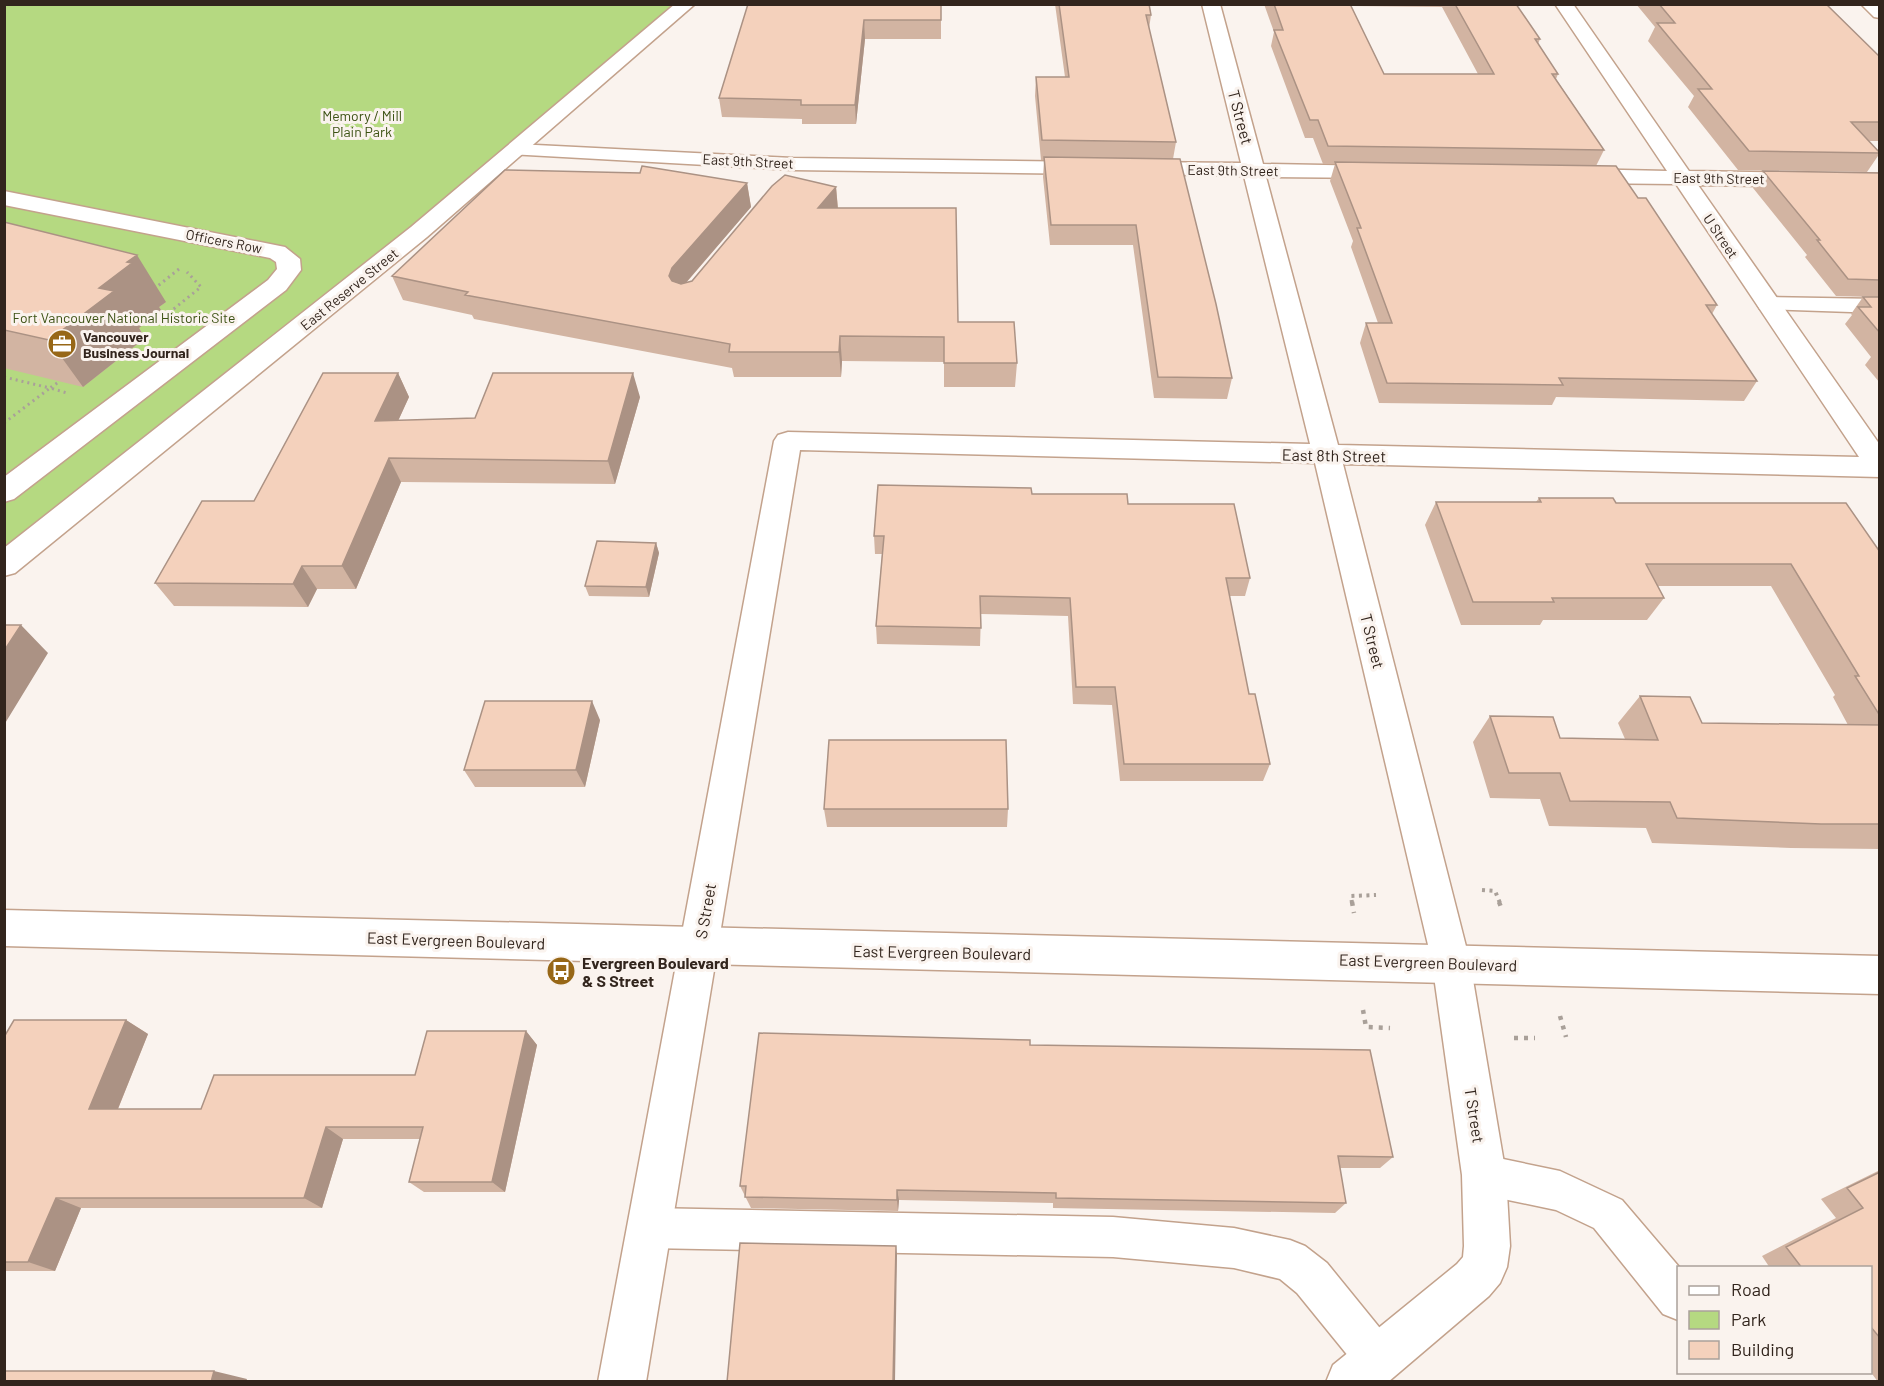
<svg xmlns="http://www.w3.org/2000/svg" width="1884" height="1386" font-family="Barlow,sans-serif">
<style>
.green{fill:#b5d981}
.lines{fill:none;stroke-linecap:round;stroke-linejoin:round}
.service-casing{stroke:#c3a28c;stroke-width:3}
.minor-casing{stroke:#c3a28c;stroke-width:3}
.tertiary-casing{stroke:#c3a28c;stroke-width:3}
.path-far2{stroke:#a9a099;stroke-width:3;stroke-dasharray:2 4;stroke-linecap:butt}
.path-far1{stroke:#a9a099;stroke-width:4;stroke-dasharray:3 4.5;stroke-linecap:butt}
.path{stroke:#a9a099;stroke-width:4.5;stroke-dasharray:4 6;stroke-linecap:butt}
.service{fill:#fff;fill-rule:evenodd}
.minor{fill:#fff;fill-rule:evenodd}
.tertiary{fill:#fff;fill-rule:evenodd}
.wall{fill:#d2b4a2;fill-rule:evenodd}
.shaded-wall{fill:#ab9284}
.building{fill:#f4d1bc;stroke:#ab9284;stroke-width:1.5}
.labels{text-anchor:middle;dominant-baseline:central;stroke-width:6;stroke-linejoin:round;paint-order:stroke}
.far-park-label{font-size:14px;fill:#3b5113;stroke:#faf3ee}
.far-street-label{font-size:14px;fill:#32251d;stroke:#faf3ee}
.far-poi-label{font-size:14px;font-weight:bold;fill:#32251d;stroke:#faf3ee;text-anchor:start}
.street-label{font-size:16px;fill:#32251d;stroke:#faf3ee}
.poi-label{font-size:16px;font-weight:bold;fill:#32251d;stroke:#faf3ee;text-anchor:start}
</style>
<rect width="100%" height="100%" fill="#faf3ee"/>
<path class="green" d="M4,5H685L5,565Z"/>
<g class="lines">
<g class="service-casing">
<path id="service" d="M1768,297L1880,299V313L1760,309L1757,304L1760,299Z
M1484,1155L1560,1171L1622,1200L1680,1268L1678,1320L1663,1314L1594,1228L1556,1210L1484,1195L1470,1189L1464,1175L1470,1161Z
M648,1208L1113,1217L1234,1228L1290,1240L1305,1246L1327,1263L1392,1343L1399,1358L1392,1373L1377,1380L1362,1373L1297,1293L1280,1279L1234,1268L1113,1257L648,1248L634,1242L628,1228L634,1214Z"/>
</g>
<g class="minor-casing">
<path id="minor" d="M1202,4H1220L1263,164L1378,166L1386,167L1389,172L1386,177L1378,178L1266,177L1338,445L1859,457L1676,184L1579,183L1571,181L1568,176L1571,171L1579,169L1667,171L1555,4H1573L1689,171L1880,174V188L1698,185L1880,445V477L1343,464L1470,962L1506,1175L1510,1246L1507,1267L1500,1283L1489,1296L1388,1382H1326L1333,1365L1457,1264L1463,1257L1464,1246L1462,1175L1432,962L1315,463L800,450L646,1382H598L774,441L778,435L788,432L1310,444L1244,176L1138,174L1130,173L1127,168L1130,163L1138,162L1241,163Z
M1861,4H1880V18L1874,17Z
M516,144L793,158L1090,162L1098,163L1101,168L1098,173L1090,174L793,170L509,154L505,150L509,146Z
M4,191L285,247L300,259L301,270L286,290L14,499L4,502V477L268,280L277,269L276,262L270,258L4,205Z"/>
</g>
<g class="tertiary-casing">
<path id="tertiary" d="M675,4H695L427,237L15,573L4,576V548L411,227Z
M4,910L1880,956V994L4,946Z"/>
</g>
<path class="path-far2" d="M154,289L179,269
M155,324L201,287L187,272
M4,377L50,388L60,381
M4,423L50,388L67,393"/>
<path class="path-far1" d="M1482,890L1495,891L1500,903
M1352,903L1351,896L1376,895"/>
<path class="path" d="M1352,902L1354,913
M1499,902L1501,907
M1363,1010L1366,1027L1390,1028
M1560,1016L1566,1037
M1514,1038H1535"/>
<use href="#service" class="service"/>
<use href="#minor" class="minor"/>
<use href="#tertiary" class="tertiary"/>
</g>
<path class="wall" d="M748,4H941V39H865L856,124H802V119L722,117L719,98Z
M1055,4H1149L1151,15L1149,29L1176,142L1173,159L1232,378L1227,399L1154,398L1133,245H1050L1043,177L1044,160H1041L1035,96L1036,77H1065Z
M1264,4H1516L1540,39L1538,44L1558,74L1556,79L1604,150L1596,166L1638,198L1717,305L1712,314L1757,381L1744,401L1556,397L1552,405L1379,403L1360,343L1366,323H1378L1351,247L1353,241L1330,181L1335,164H1323L1313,138H1305L1271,46L1274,32ZM1351,6L1442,7L1478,74H1384Z
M1636,4H1826L1880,57V141H1868L1880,153L1867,172L1738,170L1688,107L1694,96L1648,41L1655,27Z
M1763,171L1880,173V383L1865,365L1871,357L1845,324L1852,315L1851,314L1863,297H1872L1836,296L1805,257L1807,255L1753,188Z
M747,183L751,207L686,283L692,281L836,187L838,208L958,322L1017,363L1015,387H944V362L842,361L841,377H734L732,368L474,319L472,315L403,300L392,276Z
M4,222L166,302L159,307L161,310L139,328L145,338L83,387L4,368Z
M398,373L409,397L398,421L475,418L640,397L615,484L401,482L356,589H317L308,607L174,606L155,583L254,501Z
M1032,494L1128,504L1250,578L1245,596H1229L1249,694L1270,764L1263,781H1120L1112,705L1073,704L1068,616L981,614L980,646L877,644L876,626L882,554H875L874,536Z
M1539,498L1616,503L1880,552V849L1791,848L1652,843L1646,828L1549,826L1540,799L1490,798L1473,742L1490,716L1560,738L1625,739L1618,723L1640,696L1702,723L1848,725L1833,697L1835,695L1771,586H1658L1664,598L1647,620H1543L1540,625H1461L1425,525L1436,502H1536Z
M656,543L659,553L649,597L589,596L585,586Z
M600,720L585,787H475L464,770Z
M824,809H1008L1007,827H827Z
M126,1020L148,1034L118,1109H201L415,1075L526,1031L537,1045L505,1192H424L409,1182L420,1139H343L322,1208H81L55,1271H4V1037Z
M1030,1045L1393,1157L1380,1168H1340L1346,1203L1335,1213L1053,1208V1203L899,1200L898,1211L751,1208L740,1186Z
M1880,1170V1382H1878L1870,1371V1268H1770L1762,1256L1836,1218L1821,1199Z"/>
<path class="shaded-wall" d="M864,20L865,39L856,124L855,105Z
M747,183L751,207L677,293L669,276L672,268Z
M836,187L838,211L818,208Z
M137,255L166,302L159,307L161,310L139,328L145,338L83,387L49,340L99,288L127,262Z
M840,336L842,361L841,377L839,352Z
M398,373L409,397L387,445L375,421Z
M633,373L640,397L615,484L608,461Z
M389,458L401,482L356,589L342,566Z
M656,543L659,553L649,597L646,587Z
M302,566L317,589L308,607L293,584Z
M21,625L48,653L4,725V651Z
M592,701L600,720L585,787L576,770Z
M126,1020L148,1034L113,1121L89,1109Z
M526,1031L537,1045L505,1192L492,1182Z
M326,1127L343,1139L322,1208L304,1198Z
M897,1190L899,1200L898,1211L897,1200Z
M56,1198L81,1208L55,1271L28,1262Z
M896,1246L897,1255L895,1382H893Z
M214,1371L247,1379L246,1382H211Z"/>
<path class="building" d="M748,4H941V20H864L855,105H801V100L719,98Z
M1059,4H1149L1151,15H1146L1176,142L1042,140L1036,77H1069Z
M1274,4H1350L1384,74H1494L1455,4H1516L1540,39H1535L1558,74H1552L1604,150L1328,146L1318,120H1310L1274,30H1283Z
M1659,4H1826L1880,57V122H1851L1880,153L1749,151L1698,89H1712L1657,23H1675Z
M1044,157L1180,159L1216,304L1232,378L1158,377L1136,225H1051Z
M1335,162L1616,166L1638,198H1646L1717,305H1706L1757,381L1559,378L1563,385L1387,383L1366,323H1392L1357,228H1361Z
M642,166L747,183L672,268L669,276L672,281L681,284L692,281L772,186L785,175L836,187L818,208H956L958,322H1014L1017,363H944V337L840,336L839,352H729L730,344L465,295L468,292L392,276L505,170L640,173Z
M1763,171L1880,173V280L1848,279L1817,240H1820Z
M4,222L137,255L127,262L132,263L99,288L114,291L49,340L4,330Z
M1863,297H1880V333L1858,307H1871Z
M323,373H398L375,421L475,418L493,373H633L608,461L389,458L342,566H302L293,584L155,583L202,501H254Z
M878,485L1031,488L1032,494H1127L1128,504H1234L1250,578H1226L1249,694H1255L1270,764H1124L1115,687H1076L1070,598L980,596L981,628L876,626L884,536H874Z
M1539,498H1613L1616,503H1846L1880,552V716L1855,676H1859L1791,564H1646L1664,598H1552L1554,602H1473L1436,502H1541Z
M597,541L656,543L646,587L585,586Z
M4,625H21L4,651Z
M1640,696L1690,697L1702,723L1880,725V824H1821L1677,818L1670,802L1570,801L1560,773H1509L1490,716L1553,717L1560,738L1658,740Z
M485,701H592L576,770H464Z
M829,740H1006L1008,809H824Z
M14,1020H126L89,1109H201L214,1075H415L427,1031H526L492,1182H409L423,1127H326L304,1198H56L28,1262H4V1037Z
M759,1033L1030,1040V1045L1370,1050L1393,1157L1338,1156L1346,1203L1056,1198V1193L897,1190V1200L745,1197L746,1186H740Z
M1880,1172V1338L1870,1326V1268H1802L1786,1247L1863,1208L1847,1188Z
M740,1243L896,1246L893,1382H727Z
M4,1371H214L211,1382H4Z"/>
<defs>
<g id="office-disc" transform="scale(1.5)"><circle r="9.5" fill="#976717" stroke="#faf3ee"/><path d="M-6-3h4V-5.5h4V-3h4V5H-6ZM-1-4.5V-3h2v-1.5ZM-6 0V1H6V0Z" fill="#fff"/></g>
<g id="bus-disc" transform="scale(1.5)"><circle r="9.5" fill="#976717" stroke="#faf3ee"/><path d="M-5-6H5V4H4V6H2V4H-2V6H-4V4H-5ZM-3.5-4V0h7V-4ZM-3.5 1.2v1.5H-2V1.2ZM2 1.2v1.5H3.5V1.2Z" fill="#fff"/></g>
</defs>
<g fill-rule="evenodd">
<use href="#office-disc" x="62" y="344"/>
<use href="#bus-disc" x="561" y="971"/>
</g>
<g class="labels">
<g class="far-park-label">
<text x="362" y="115">Memory / Mill<tspan x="362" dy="16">Plain Park</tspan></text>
<text x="124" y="317">Fort Vancouver National Historic Site</text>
</g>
<g class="far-street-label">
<text transform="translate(748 161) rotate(3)">East 9th Street</text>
<text transform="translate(1233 170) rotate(1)">East 9th Street</text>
<text transform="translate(1719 178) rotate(1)">East 9th Street</text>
<text transform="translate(1721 236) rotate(56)">U Street</text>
<text transform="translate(224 241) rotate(11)">Officers Row</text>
<text transform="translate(349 289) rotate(-39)">East Reserve Street</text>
</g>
<g class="far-poi-label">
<text x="83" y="336">Vancouver<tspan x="83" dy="16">Business Journal</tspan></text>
</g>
<g class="street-label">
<text transform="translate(1241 117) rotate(75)">T Street</text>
<text transform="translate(1334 455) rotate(1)">East 8th Street</text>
<text transform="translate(1373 641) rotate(76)">T Street</text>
<text transform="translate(705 911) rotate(-80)">S Street</text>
<text transform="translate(456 940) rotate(2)">East Evergreen Boulevard</text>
<text transform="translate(942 952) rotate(1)">East Evergreen Boulevard</text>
<text transform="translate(1428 962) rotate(2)">East Evergreen Boulevard</text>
<text transform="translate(1475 1115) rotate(81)">T Street</text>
</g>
<g class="poi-label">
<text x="582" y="962">Evergreen Boulevard<tspan x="582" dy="18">&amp; S Street</tspan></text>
</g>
</g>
<rect width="1884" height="1386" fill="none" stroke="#32251d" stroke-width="12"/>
<rect x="1677" y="1266" width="195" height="108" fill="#faf3ee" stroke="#aaa19a" stroke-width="1.5"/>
<rect x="1689" y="1286" width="30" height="9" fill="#ffffff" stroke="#aaa19a" stroke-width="1.5"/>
<text x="1731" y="1296" font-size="18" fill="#32251d">Road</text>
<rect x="1689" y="1311" width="30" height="18" fill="#b5d981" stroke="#aaa19a" stroke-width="1.5"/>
<text x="1731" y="1326" font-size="18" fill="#32251d">Park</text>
<rect x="1689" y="1341" width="30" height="18" fill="#f4d1bc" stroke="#aaa19a" stroke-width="1.5"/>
<text x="1731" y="1356" font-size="18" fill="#32251d">Building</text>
</svg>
